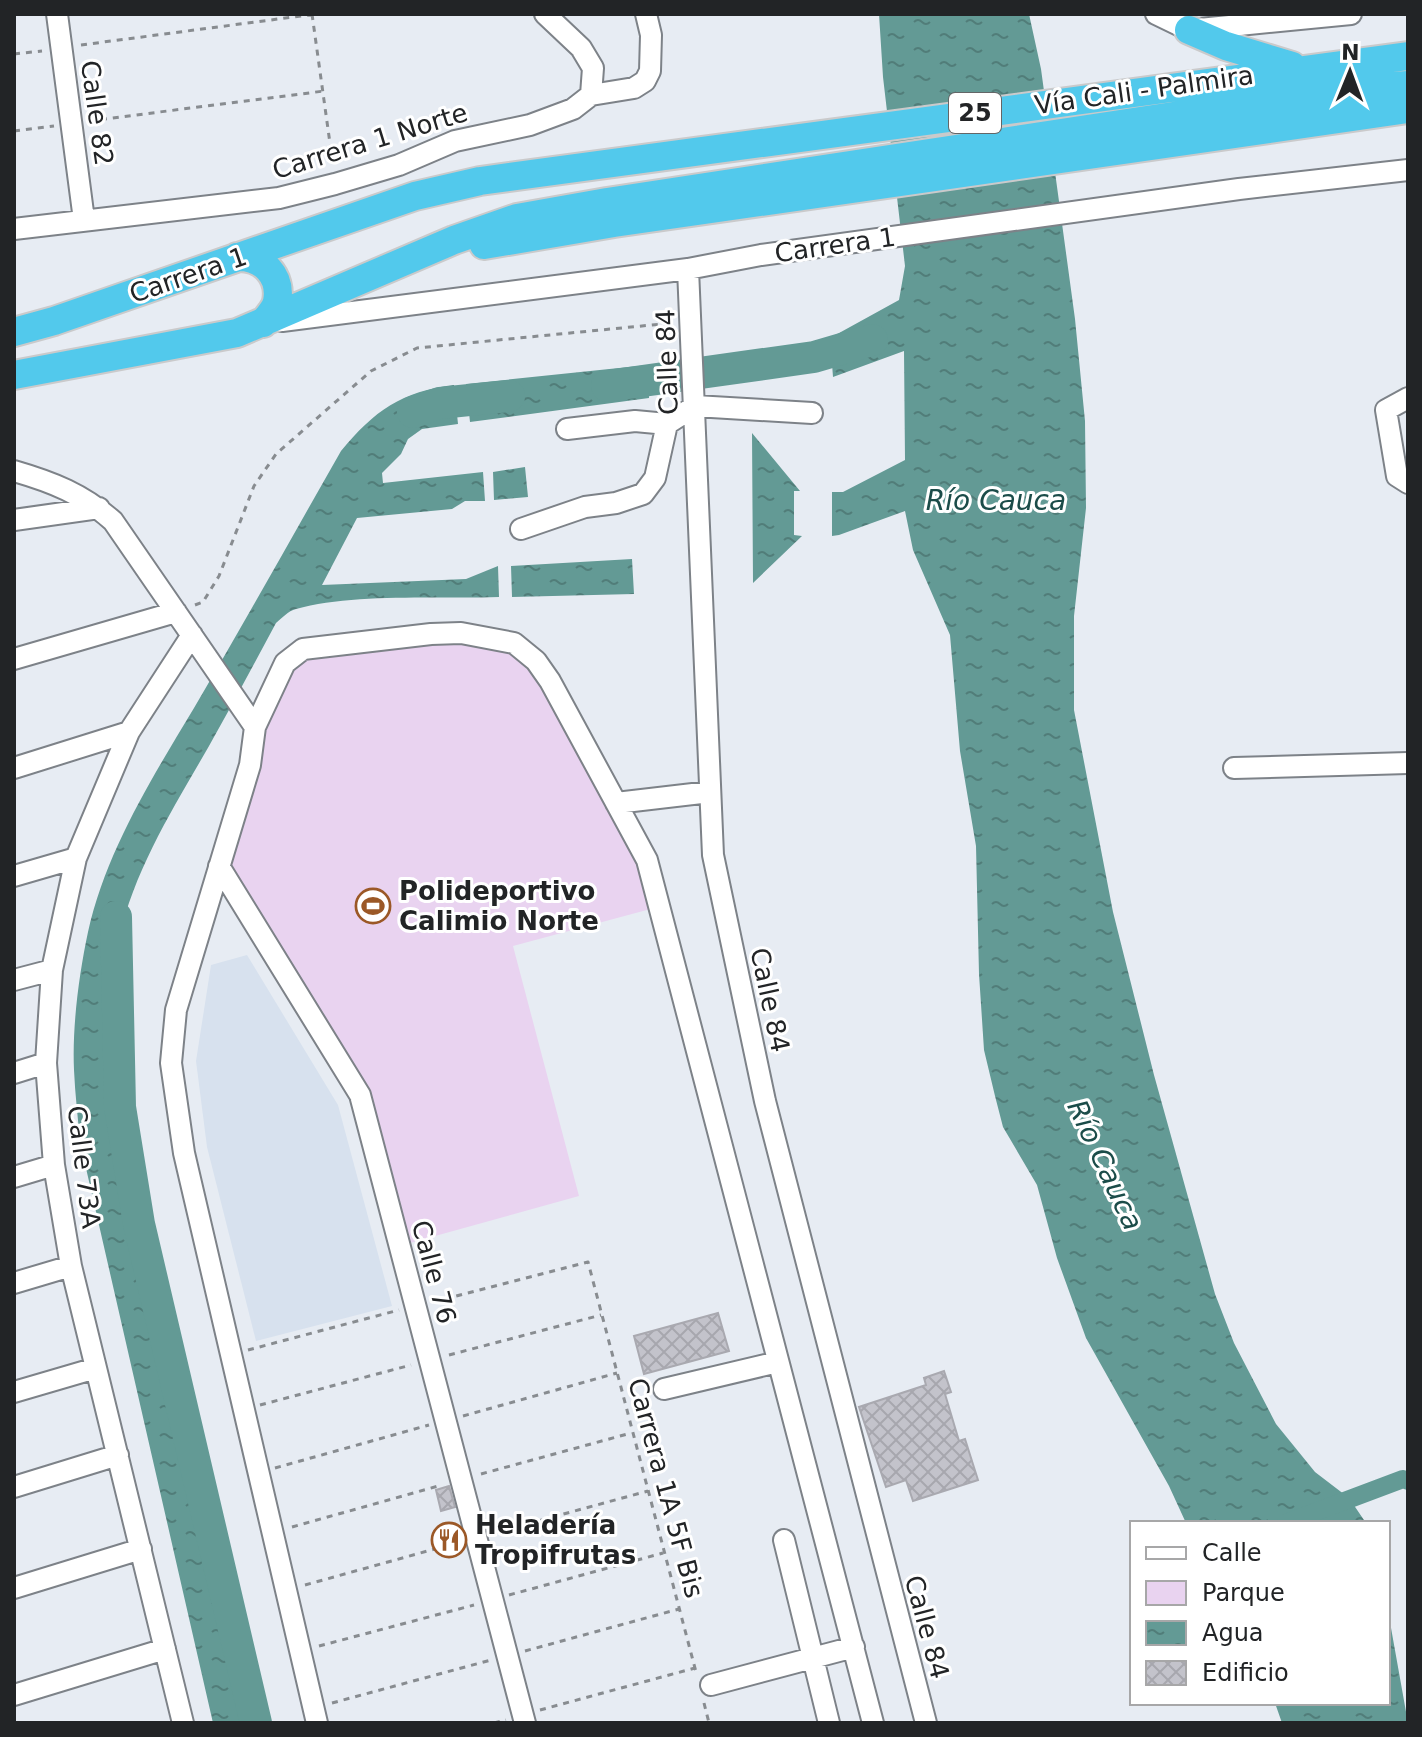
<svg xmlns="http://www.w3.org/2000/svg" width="1422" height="1737" font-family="'DejaVu Sans',sans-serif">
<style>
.built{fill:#d7e1ee}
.green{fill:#e9d3f0}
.water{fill:url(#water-ripples)}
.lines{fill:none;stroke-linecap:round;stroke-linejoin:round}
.canal{stroke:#639a95;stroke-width:18}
.river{stroke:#639a95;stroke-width:32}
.building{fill:url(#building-cross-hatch);stroke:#a9a9b0;stroke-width:2}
.minor-casing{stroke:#7d8288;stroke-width:24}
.highway-casing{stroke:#cacacb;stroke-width:32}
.path{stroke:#888c90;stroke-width:3;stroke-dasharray:6 6;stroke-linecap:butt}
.minor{stroke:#fff;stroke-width:20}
.highway{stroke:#52c9ec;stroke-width:28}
.labels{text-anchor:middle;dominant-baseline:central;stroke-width:6;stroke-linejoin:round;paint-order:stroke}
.shield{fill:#fff;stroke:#646667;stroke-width:2}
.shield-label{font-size:24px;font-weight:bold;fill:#222426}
.street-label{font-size:26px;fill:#222426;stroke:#fff}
.poi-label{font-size:26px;font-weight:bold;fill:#222426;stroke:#fff;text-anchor:start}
.water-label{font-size:28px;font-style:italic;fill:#1b4c49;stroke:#fff}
</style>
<defs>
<pattern id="water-ripples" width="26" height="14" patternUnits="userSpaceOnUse" patternTransform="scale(2)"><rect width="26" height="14" fill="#639a95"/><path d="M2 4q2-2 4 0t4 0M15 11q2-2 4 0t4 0" fill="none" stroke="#517d79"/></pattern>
<pattern id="building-cross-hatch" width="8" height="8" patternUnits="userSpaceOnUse" patternTransform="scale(2)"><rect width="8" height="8" fill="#c3c3cb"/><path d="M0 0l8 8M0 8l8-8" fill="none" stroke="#a7a7ae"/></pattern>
</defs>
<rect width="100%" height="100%" fill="#e7ecf3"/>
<path class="built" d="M247,955L338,1105L392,1306L256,1341L207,1147L196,1061L211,965Z"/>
<path class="green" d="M461,633L536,661L647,860L658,907L513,946L579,1196L399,1246L367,1116L219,866L250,765L295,654Z"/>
<path class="water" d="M879,14H1029L1041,69L1075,319L1085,421L1086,508L1074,616V710L1113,912L1154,1075L1215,1294L1234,1343L1276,1424L1315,1472L1349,1498L1366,1523H1186L1169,1486L1086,1338L1057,1258L1037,1185L1003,1127L995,1096L984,1050L979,974L976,846L960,751L950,635L913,550L905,511L839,535L832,536V492H843L905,460L904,351L833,377L830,338L899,300L905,266L883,77Z
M648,365L649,398L470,422L466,384Z
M454,385L458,424L422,429L408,439L401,454L382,473L383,483L483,472L485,501H465L452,509L357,518L322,585L466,579L498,566L499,597C440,599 351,593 296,609C288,611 282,618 276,623C254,664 232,705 209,746C174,807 135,868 119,938C104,1004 105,1071 111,1138L246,1723H213L80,1142C78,1118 75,1094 74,1070C72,1027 79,974 88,932C106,851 152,778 194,708C244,623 292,537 341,451C374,411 402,391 454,385Z
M752,433L800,491H794V535L802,536L753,583Z
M525,467L528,497L494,500L493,472Z
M632,559L634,594L512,597L511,566Z
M1388,1611L1408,1723H1282L1275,1703H1388Z"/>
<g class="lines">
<path class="canal" d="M1286,1523L1403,1479L1408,1481"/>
<path class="river" d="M607,386L814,357L872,340
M413,412L440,403L509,396
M116,917L120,1107L139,1224L256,1723"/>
</g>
<path class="building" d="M718,1313L729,1351L644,1374L634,1336Z
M944,1371L951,1392L945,1394L959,1441L965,1439L978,1480L913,1501L906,1480L886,1487L859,1407L926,1385L924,1378Z
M449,1486L455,1507L441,1511L436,1490Z"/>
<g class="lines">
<g class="minor-casing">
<path id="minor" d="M57,14L84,220
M545,14L581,48L593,68L591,95
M1156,14L1189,30L1351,14
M14,229L279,198L335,184L399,165L455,141L530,125L573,109L591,95L634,88L645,81L650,71L651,35L646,14
M688,269L713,855L765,1101L926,1723
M282,321L688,269L761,255L1239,189L1408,170
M1408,398L1386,410L1397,476L1408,483
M667,424L695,406L812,413
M14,471C52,482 83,494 113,521L255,727
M14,520L99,508
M521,529L585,507L616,503L643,494L655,478L667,424L635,421L567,429
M14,659L176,612
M14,768L129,732
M1234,768L1408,763
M616,803L710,792
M219,866L360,1095L525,1723
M14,876L76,858
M14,980L52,970
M14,1073L46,1063
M14,1177L54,1165
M14,1283L71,1266
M664,1389L778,1362
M14,1392L96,1368
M14,1487L118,1455
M784,1540L829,1723
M14,1588L141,1549
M711,1685L854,1647
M14,1695L165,1649
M183,1723L71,1266L54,1165L46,1063L52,970L76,858L129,732L192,635
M317,1723L184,1153L171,1063L176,1010L250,765L255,727L285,663L303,649L431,634L461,633L514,643L536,661L550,681L647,860L873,1723"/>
</g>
<g class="highway-casing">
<path id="highway" d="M1189,30L1226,46L1292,66
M484,245L614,223L1408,109
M237,257C263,256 282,276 277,302C275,310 268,317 263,323
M14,332L54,321L415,196L480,181L1408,56
M14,375L237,333L454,240L517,218L607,202L1219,109L1369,88L1408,85"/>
</g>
<path class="path" d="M312,14L333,165
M81,45L316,14
M14,54L42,51
M89,121L324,91
M14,131L54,126
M195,605L203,602L219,576L254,486L276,454L371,371L417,348L672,323
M433,1302L588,1262L696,1672
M248,1350L399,1310
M449,1355L601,1315
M260,1405L411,1365
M463,1416L617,1373
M275,1468L429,1425
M481,1474L631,1433
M292,1527L442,1485
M494,1533L648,1491
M305,1585L460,1542
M509,1595L663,1553
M319,1646L474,1605
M525,1651L679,1609
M332,1703L491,1660
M704,1703L709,1723
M540,1710L695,1668
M494,1723L506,1720"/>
<use href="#minor" class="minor"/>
<use href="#highway" class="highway"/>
</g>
<defs>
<g id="stadium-ring" transform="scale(1.8)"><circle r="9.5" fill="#fff" stroke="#9b5827" stroke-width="1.5"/><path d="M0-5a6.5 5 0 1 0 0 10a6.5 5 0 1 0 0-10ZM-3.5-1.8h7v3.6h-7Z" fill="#9b5827"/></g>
<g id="restaurant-ring" transform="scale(1.8)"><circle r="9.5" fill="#fff" stroke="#9b5827" stroke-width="1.5"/><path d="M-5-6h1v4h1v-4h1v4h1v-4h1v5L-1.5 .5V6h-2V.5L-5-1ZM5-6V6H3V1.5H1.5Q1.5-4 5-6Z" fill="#9b5827"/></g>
</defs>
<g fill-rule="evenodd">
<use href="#stadium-ring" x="373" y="906"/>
<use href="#restaurant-ring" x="449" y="1540"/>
</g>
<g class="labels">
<rect class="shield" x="949" y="93" width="52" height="40" rx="6"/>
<g class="shield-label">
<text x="975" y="113">25</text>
</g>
<g class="street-label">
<text transform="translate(1144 90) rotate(-8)">Vía Cali - Palmira</text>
<text transform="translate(97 113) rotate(82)">Calle 82</text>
<text transform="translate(370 141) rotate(-17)">Carrera 1 Norte</text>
<text transform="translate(835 245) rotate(-8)">Carrera 1</text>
<text transform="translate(188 275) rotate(-19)">Carrera 1</text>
<text transform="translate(667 362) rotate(-92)">Calle 84</text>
<text transform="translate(770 1000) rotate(78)">Calle 84</text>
<text transform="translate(84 1167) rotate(83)">Calle 73A</text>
<text transform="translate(434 1272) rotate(75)">Calle 76</text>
<text transform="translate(666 1488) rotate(75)">Carrera 1A 5F Bis</text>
<text transform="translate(927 1627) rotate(75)">Calle 84</text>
</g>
<g class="poi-label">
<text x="399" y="891">Polideportivo<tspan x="399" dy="30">Calimio Norte</tspan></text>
<text x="475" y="1525">Heladería<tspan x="475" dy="30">Tropifrutas</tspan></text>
</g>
<g class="water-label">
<text x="996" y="500">Río Cauca</text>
<text transform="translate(1105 1165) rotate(65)">Río Cauca</text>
</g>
</g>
<rect width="1422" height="1737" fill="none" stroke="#222426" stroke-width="32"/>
<rect x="1130" y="1521" width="260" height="184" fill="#ffffff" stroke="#a7a7a8" stroke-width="2"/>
<rect x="1146" y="1547" width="40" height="12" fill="#ffffff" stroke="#a7a7a8" stroke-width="2"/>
<text x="1202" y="1561" font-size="24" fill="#222426">Calle</text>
<rect x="1146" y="1581" width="40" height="24" fill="#e9d3f0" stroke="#a7a7a8" stroke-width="2"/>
<text x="1202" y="1601" font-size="24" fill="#222426">Parque</text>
<rect x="1146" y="1621" width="40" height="24" fill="url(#water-ripples)" stroke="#a7a7a8" stroke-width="2"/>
<text x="1202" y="1641" font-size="24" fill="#222426">Agua</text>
<rect x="1146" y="1661" width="40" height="24" fill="url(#building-cross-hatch)" stroke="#a7a7a8" stroke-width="2"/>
<text x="1202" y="1681" font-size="24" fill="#222426">Edificio</text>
<g transform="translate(1350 72) rotate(1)" stroke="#ffffff" stroke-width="6" paint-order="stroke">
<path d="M0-6L14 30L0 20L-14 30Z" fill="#222426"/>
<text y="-12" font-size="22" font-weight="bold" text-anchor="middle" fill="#222426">N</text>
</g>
</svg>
